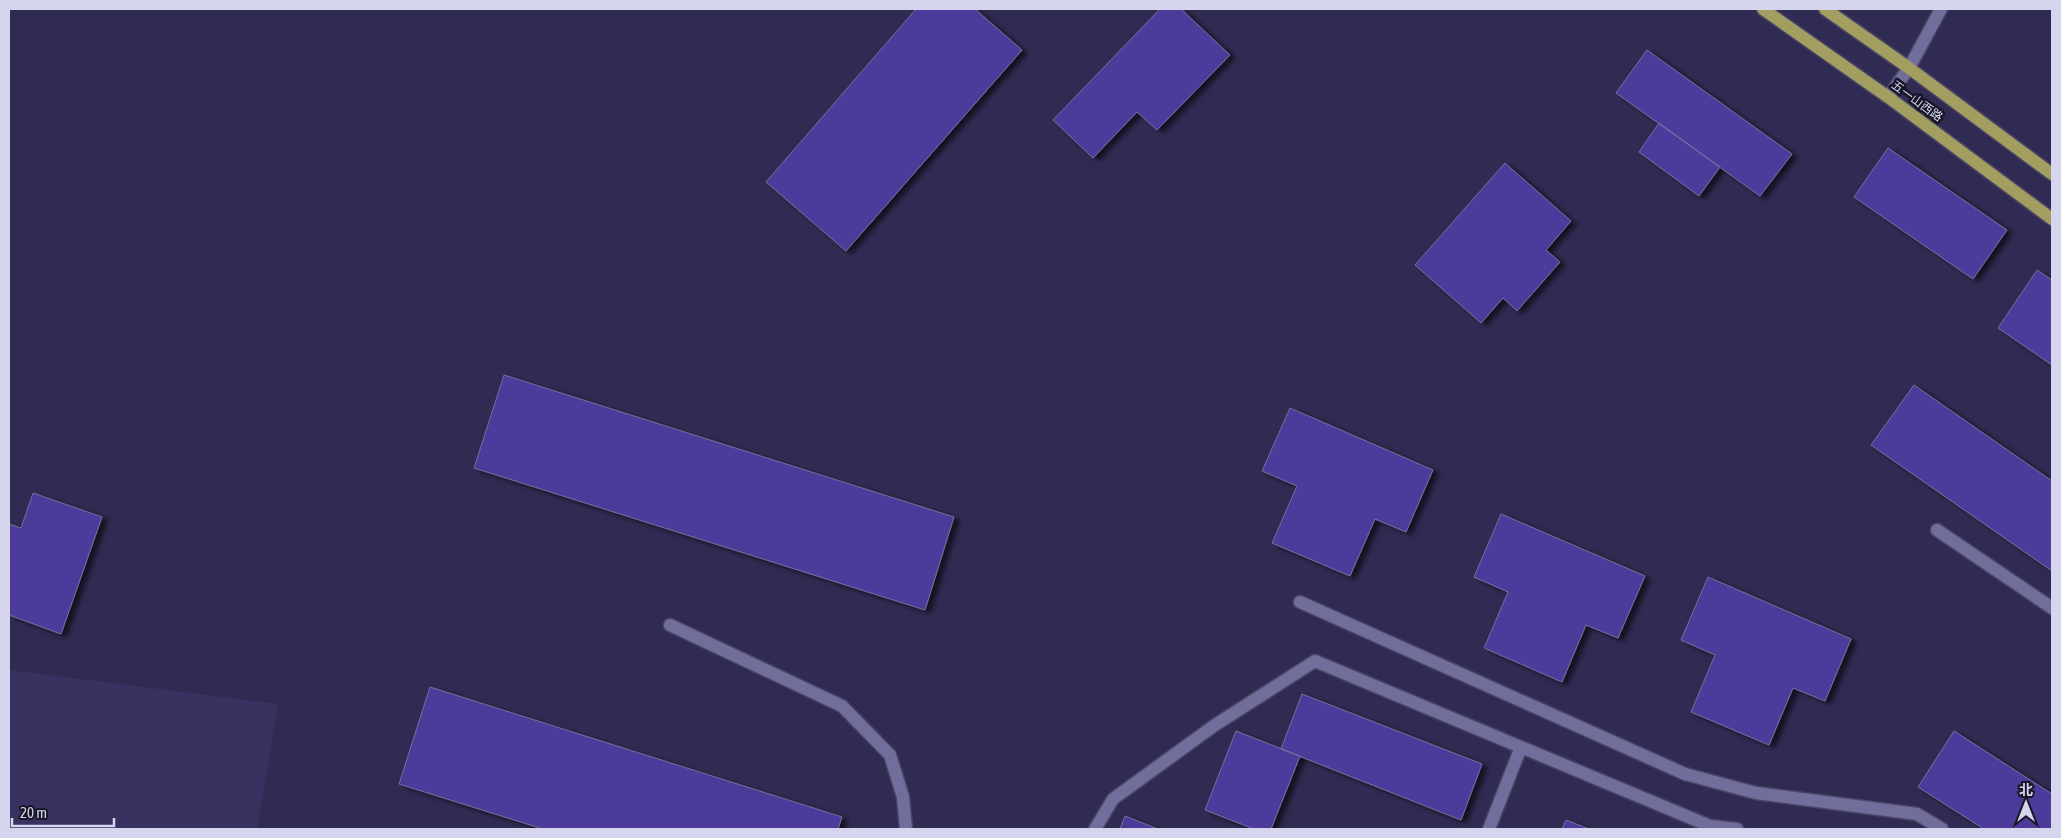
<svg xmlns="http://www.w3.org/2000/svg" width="2061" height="838" font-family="'Asap Condensed','Noto Sans SC',sans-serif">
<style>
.built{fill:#383260}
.building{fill:#4e3a9b;stroke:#73709d;filter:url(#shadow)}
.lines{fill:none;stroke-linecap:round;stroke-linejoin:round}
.minor-casing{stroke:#4a4567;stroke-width:15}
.major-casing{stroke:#4a4567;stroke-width:15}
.minor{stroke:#716e9b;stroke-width:12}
.major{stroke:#a29e60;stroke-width:12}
.labels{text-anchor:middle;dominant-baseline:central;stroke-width:5;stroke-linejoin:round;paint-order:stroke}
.street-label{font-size:12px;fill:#d6d5ee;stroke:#181728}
</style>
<defs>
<filter id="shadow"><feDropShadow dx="5.5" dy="3" stdDeviation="2.5" flood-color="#0009"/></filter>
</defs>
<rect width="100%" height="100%" fill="#302b52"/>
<path class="built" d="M9,670L278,704L257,829H9Z"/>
<path class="building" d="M916,9H975L1022,50L846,251L766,182Z
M1160,9H1181L1230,55L1157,130L1137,112L1093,158L1053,120Z
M1647,50L1792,154L1760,196L1616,93Z
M1659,123L1720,167L1699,196L1639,152Z
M1888,148L2007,230L1973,279L1854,197Z
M1505,163L1571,221L1546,250L1560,262L1517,311L1503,298L1481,323L1415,265Z
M2037,270L2052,280V365L1998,328Z
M504,375L954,517L925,610L474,468Z
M1914,385L2052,481V571L1871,445Z
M1290,408L1433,470L1406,532L1375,519L1350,576L1272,543L1297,486L1262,471Z
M33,493L102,517L61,634L9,615V524L21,528Z
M1501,514L1645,576L1618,638L1586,625L1562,682L1484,648L1508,592L1474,577Z
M1708,577L1851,639L1825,701L1793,688L1769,745L1691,712L1715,655L1681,640Z
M430,687L842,817L838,829H543L399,784Z
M1302,694L1482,764L1461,820L1281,749Z
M1236,731L1300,756L1271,829H1254L1205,810Z
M1954,731L2052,794V829H1984L1918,787Z
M1125,816L1158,829H1120Z
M1566,820L1589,829H1562Z"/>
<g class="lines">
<g class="minor-casing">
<path id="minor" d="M1888,97L1909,68L1941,9
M1937,530L2052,608
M1300,602L1685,774L1756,793L1917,814L1942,829
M670,625L842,706L890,755L903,797L906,829
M1095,829L1113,799L1215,725L1315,661L1710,826L1737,829
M1489,829L1521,747"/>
</g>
<g class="major-casing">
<path id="major" d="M1763,9L1888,97L2052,219
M1825,9L1909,68L2052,174"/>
</g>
<use href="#minor" class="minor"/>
<use href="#major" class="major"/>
</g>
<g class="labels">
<g class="street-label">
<text transform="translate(1917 101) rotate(36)">五一山西路</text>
</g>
</g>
<rect width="2061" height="838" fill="none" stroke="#d6d5ee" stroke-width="20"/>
<g transform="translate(2026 803)" stroke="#181728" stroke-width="4" paint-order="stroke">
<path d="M0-4L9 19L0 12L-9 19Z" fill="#d6d5ee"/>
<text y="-8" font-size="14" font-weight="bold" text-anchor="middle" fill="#d6d5ee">北</text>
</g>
<path d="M12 818v8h102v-8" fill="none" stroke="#d6d5ee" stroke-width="2.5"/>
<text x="20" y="818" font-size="15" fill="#d6d5ee" stroke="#181728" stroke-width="4" paint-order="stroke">20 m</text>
</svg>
